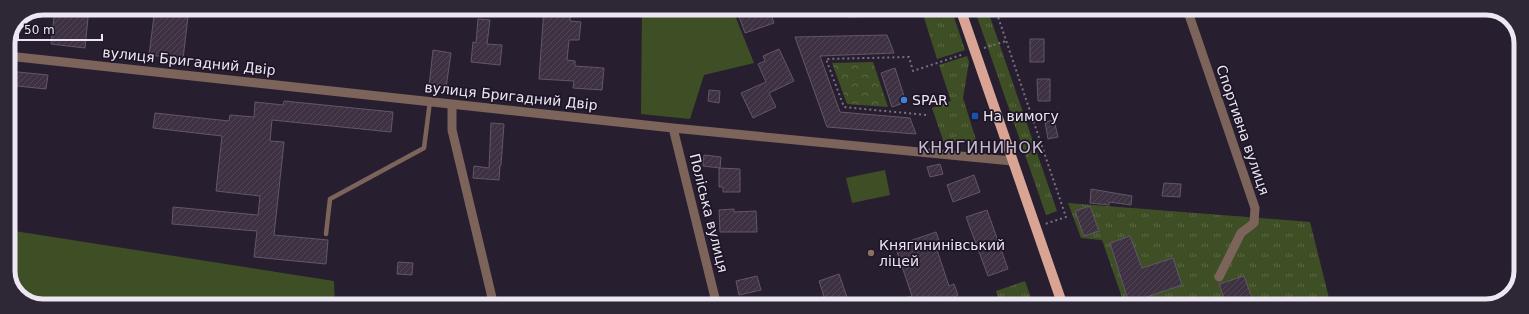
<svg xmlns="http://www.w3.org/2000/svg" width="1529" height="314" font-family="'DejaVu Sans',sans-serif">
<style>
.grass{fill:url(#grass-tufts)}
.park{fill:url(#park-crowns)}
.garden{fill:#3f4f25}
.building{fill:url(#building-hatch);stroke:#625668}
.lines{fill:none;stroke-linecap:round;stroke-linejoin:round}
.path{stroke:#787180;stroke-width:2;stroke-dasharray:2 3;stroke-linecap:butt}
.service{stroke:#7d645b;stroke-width:4.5}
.minor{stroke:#7d645b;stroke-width:9}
.primary{stroke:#d9a493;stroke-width:10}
.shop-dot{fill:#3f7fe0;stroke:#1e1626;stroke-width:1.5}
.transit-dot{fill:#1a4fb4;stroke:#1e1626;stroke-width:1.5}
.education-dot{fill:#8d6e63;stroke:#1e1626;stroke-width:1.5}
.labels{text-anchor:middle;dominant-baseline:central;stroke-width:3.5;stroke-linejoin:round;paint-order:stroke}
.street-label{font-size:14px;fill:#ece7f2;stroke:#1e1626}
.poi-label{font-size:14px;fill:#ece7f2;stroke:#1e1626;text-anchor:start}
.quarter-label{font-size:16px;letter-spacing:1px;fill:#c7bcd2;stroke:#1e1626}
.rim{fill:none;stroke:#ece7f2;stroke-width:5}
</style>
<defs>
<pattern id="grass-tufts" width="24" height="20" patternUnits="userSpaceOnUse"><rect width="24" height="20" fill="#3f4f25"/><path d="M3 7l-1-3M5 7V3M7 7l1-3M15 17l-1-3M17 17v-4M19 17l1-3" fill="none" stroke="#5b6845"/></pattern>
<pattern id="park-crowns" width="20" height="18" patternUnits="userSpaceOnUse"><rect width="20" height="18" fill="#3f4f25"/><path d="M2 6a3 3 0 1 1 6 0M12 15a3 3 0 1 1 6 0" fill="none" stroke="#5b6845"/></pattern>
<pattern id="building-hatch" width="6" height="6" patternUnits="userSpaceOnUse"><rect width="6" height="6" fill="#3d3142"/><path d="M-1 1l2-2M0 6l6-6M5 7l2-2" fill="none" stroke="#504554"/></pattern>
</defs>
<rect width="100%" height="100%" fill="#271f30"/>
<path class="grass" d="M921,8H951L965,50L937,59Z
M974,8H987L1057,211L1046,215Z
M967,56L969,62L963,98L977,143H944L932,108L951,101L939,65Z
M1068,203L1310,222L1331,306H1125L1102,240L1081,238Z
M1025,281L1034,306H1001L996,291Z"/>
<path class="park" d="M873,62L888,107L847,104L832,63Z"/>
<path class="garden" d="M642,8H732L754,63L704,75L690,119L641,114Z
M885,170L890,195L852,203L846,178Z
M8,230L334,281L335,305H37L17,294L8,275Z"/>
<path class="building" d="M55,8H89L85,48L51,44Z
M155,8H189L183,59L149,55Z
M544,8H571L570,21L581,22L579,40H569L567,60L575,61V66L604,68L602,90L573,88L574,81L539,79Z
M847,8H874L875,16L848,17Z
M769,9L774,23L745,33L737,11Z
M478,19L490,20L487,44L502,45L500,65L471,62L473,42L476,43Z
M887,35L894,53L820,56L840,112L910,118L916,134L827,127L795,37Z
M1030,39H1044V62H1030Z
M779,49L794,81L769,93L776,107L753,118L741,93L766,82L758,64L765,61L763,56Z
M433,50L451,53L446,88L429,86Z
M895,68L906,102L892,107L881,73Z
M8,71L48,75L46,89L8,85Z
M1037,79H1050V101H1038Z
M709,90L720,91L719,103L708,101Z
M284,101L393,112L391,132L272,120L270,141L284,142L274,235L328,240L326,264L254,257L257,231L172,224L173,207L258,215L260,196L216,191L222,136L153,128L155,113L229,121L230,115L254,117L255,102L283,105Z
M1054,120L1058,137L1048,139L1045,122Z
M491,123L504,124L501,165H500L499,180L473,178L474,166L489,168Z
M704,155L721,157L720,168L703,166Z
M940,164L943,174L930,177L927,167Z
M719,168L740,169V192H723V187H719Z
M974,175L980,192L953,202L947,185Z
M1164,183L1181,184L1180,197L1162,196Z
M1091,189L1132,196L1131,205L1109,202V205L1090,203Z
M1090,206L1099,231L1084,236L1075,211Z
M734,209V212L756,211L757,232H720L719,210Z
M987,210L1008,269L988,276L966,217Z
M936,232L941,246L936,247L949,286L954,284L958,295L954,297L957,306H887V304L912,296L895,246Z
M1130,236L1142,268L1173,258L1182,285L1129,303L1110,243Z
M398,262L413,263L412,275L397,274Z
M839,274L850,306H827L819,281Z
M757,276L761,290L739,295L736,281Z
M1244,276L1255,306H1205V304L1224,298L1219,284Z"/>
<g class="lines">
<path class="path" d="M995,8L1066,217L1045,224
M984,48L1006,41
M926,115L844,107L826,59L909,57L913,71L964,54"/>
<path class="service" d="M326,234L330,199L424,148L430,101"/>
<path class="minor" d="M1187,9L1255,208L1254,223L1241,233L1219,277
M8,56L673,128L1012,161
M452,104V130L494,306
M673,128L717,306"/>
<path class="primary" d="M960,8L1063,306"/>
</g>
<circle class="shop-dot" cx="904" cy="100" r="4"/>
<rect class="transit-dot" x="971" y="112" width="8" height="8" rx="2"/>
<circle class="education-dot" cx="871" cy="253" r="4"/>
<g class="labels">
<g class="street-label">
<text transform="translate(189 61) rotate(6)">вулиця Бригадний Двір</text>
<text transform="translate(511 96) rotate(6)">вулиця Бригадний Двір</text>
<text transform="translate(1243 130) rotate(71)">Спортивна вулиця</text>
<text transform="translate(709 213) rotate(76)">Поліська вулиця</text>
</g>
<g class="poi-label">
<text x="912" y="100">SPAR</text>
<text x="983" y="116">На вимогу</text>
<text x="879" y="245">Княгининівський<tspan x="879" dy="16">ліцей</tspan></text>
</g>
<g class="quarter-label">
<text x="981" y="147">КНЯГИНИНОК</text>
</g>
</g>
<path d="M0 0H1529V314H0ZM43 15H1486A28 28 0 0 1 1514 43V271A28 28 0 0 1 1486 299H43A28 28 0 0 1 15 271V43A28 28 0 0 1 43 15Z" fill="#2e2736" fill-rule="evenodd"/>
<path class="rim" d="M43 15H1486A28 28 0 0 1 1514 43V271A28 28 0 0 1 1486 299H43A28 28 0 0 1 15 271V43A28 28 0 0 1 43 15Z"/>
<path d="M18 34v6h84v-6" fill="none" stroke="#ece7f2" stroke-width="2"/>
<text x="24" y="34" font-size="12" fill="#ece7f2" stroke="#1e1626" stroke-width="3" paint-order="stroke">50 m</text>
</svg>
